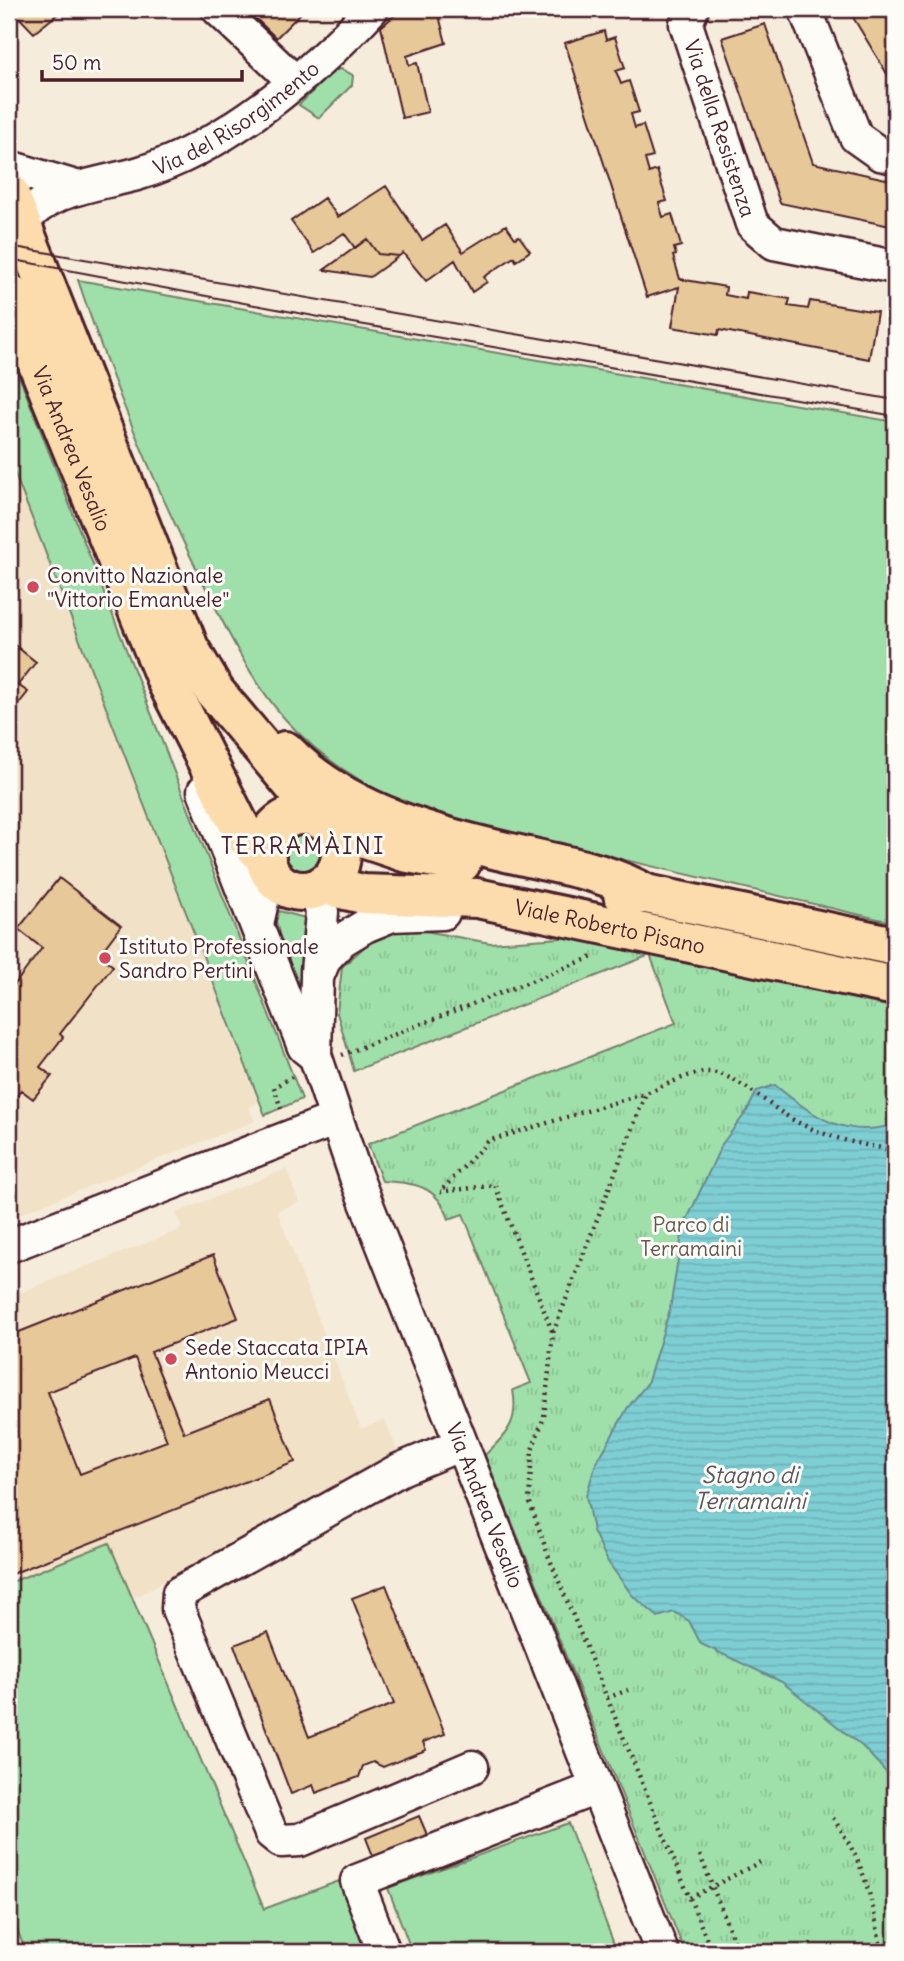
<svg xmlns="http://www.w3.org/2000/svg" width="904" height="1961" font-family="Delius,sans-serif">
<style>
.built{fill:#f1e1c7}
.grass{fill:#9fe0aa;stroke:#74806a;stroke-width:2}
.park{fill:url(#park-tufts);stroke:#74806a;stroke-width:2}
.water{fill:url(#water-rules);stroke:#698990;stroke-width:2}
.building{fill:#e6c899;stroke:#4a1f2b;stroke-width:2;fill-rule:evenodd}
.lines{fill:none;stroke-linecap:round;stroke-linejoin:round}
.minor-casing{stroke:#4a1f2b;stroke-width:37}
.major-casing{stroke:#4a1f2b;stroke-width:44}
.path{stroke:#4a1f2b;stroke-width:4.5;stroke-dasharray:2 5;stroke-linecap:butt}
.minor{stroke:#fdfcf7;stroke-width:32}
.major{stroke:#fcdcac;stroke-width:38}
.tram{stroke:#4a1f2b;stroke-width:2}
.poi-dot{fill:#d1495b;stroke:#fdfcf7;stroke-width:2.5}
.labels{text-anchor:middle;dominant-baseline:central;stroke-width:6;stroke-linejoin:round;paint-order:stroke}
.street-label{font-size:21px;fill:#4a1f2b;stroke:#fdfcf7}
.poi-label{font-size:21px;fill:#4a1f2b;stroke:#fdfcf7;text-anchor:start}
.park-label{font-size:21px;fill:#645951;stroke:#fdfcf7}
.water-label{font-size:23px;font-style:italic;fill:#5a545e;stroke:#fdfcf7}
.quarter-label{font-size:24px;letter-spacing:2px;fill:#4a1f2b;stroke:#fdfcf7}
</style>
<defs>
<pattern id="park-tufts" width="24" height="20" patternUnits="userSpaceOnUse" patternTransform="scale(1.75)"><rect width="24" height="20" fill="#9fe0aa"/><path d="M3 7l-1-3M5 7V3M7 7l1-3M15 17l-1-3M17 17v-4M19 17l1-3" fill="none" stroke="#8ac092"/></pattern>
<pattern id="water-rules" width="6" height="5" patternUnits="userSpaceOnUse" patternTransform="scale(1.75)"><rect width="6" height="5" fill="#7ecfd4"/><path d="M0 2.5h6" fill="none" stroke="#6eb1b6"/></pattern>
</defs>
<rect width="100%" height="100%" fill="#f6ecdb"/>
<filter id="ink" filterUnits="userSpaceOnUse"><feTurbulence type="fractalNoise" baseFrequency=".0143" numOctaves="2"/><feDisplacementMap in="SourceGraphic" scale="14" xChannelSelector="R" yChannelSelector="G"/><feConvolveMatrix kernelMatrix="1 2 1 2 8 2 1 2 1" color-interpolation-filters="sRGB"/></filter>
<g filter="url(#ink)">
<path class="built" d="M9,459L258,1103L249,1107L255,1121L9,1218Z
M286,1169L299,1202L277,1211L361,1429L385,1420L398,1452L132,1599L109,1543L9,1583V1297L182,1229L176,1213Z"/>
<path class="grass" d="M341,69L353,75L352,85L319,118L299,105L333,71Z
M78,280L895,422V923L450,819C385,798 331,770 285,719C249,678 225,627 201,578C153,482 112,382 78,280Z
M9,350L302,1099L265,1115L9,459Z
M279,911L309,919L300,1024L276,921Z
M109,1543L264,1909L339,1881L368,1952H26L9,1909V1583Z
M568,1823L617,1952H412L388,1888Z"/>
<path class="park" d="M299,815L341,851C332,882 326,888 293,890L269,870C265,839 268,827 299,815Z
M419,930L490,943L590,936L650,955L895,1006V1952H685L485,1455C507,1433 519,1423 513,1390L531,1383L463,1214L449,1219C437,1185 415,1183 382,1181L368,1144L676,1023L650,955L354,1071L337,1013L342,967L379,934Z"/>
<path class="water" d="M775,1085C812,1116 846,1140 895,1124V1782L863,1747L782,1682L701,1644L689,1621L674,1612L658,1617L632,1595L608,1562L593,1531L586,1496L596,1464L628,1407L647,1384L670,1309L683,1228L722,1144L747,1111L757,1091Z"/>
<path class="building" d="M11,9H64L34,33Z
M246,9H305L276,38Z
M402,9H447L438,12L446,43L407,56L409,65L417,63L428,112L402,118L381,27Z
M848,9H895V87Z
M765,24L813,163L895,181V227L780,203L722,38Z
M604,31L606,40L615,37L625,68L616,71L621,84L629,81L639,112L631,114L635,128L643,125L653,157L645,159L649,173L657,170L667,201L659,203L663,217L672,214L681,246L674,248L676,255L673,256L680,279L726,287L725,295L746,299L747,292L790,299L788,306L808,309L810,301L877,312L869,359L719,330L718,335L672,327L679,287L647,297L565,43Z
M386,186L422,240L445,225L463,252L506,225L515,238L519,236L530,251L516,261L514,257L484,277L487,282L472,292L455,260L426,281L403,253L399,256L378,254L367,239L355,248L344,233L314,253L291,221L324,198L338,217Z
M367,239L378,254L399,256L370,277L324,270Z
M12,643L36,662L18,685L28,692L10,715L9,647Z
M59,878L121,926L99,955L113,966L60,1034L63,1037L40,1067L52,1076L33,1099L21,1090L9,1106V992L42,948L18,929Z
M213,1255L238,1318L151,1352L184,1433L270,1399L295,1462L9,1575V1336ZM135,1358L167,1441L80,1474L48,1392Z
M386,1585L445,1734L423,1742L426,1750L383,1767L373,1762L363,1766L359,1777L316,1793L313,1785L291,1794L234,1645L268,1632L309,1737L394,1704L352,1598Z
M419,1816L431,1844L377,1866L366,1838Z"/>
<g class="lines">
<g class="minor-casing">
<g id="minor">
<path d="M218,9L294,81"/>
<path id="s1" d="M692,9L686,24L752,224L774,243L895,267"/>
<path d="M805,9L856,137L880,154L895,157"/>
<path d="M9,167L79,188"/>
<path id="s2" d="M22,224C46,187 100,185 140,173C225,147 312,74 372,9"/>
<path d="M204,791L304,1047L314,1055"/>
<path d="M316,889L322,912L317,972"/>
<path id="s3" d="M443,913L392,915L365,926L342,940L325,958L317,977L315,1055L356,1177L662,1952"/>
<path d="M257,924L269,870"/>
<path d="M9,1246L336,1119"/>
<path d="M459,1445L401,1469L179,1593L178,1609L271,1833L281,1841L300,1840L472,1767"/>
<path d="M384,1952L357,1881L596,1788"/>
</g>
</g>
<g class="major-casing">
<g id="major">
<path d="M9,193L189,648L215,692L301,794L312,816"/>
<path id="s4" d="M9,293L167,682L244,835L266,858"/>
<path d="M285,751C345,814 442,838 524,856C566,866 608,872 646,894"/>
<circle cx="303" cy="853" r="38"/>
<path d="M332,828L404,852L461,863"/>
<path id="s5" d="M324,885L363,894L477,898L895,986"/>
<path d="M623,894H646L895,946"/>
</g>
</g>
<path class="path" d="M342,1055L595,956
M281,1109L274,1087L292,1077
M552,1331L495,1185L440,1192L488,1141L646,1093
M607,1698L628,1690
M833,1818C867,1868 870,1894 882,1952
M700,1855L735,1944
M690,1898L760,1862
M712,1952L548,1555L529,1500L532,1450L544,1417L553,1333L646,1093C662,1087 693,1071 708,1072C735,1072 772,1109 797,1122C829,1138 860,1145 895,1150"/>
<use href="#minor" class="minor"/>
<use href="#major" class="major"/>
<path class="tram" d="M9,246L895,400
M9,259L330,319L895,416"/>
</g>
</g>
<g class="poi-dot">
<circle cx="33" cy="587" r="7"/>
<circle cx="105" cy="958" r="7"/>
<circle cx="171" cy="1359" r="7"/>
</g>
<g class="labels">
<g class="street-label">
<text stroke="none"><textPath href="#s2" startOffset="243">Via del Risorgimento</textPath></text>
<text stroke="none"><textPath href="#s1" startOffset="126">Via della Resistenza</textPath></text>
<text stroke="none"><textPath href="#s4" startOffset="168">Via Andrea Vesalio</textPath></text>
<text stroke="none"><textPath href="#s5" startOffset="290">Viale Roberto Pisano</textPath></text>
<text stroke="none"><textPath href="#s3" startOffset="712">Via Andrea Vesalio</textPath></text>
</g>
<g class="poi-label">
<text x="47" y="575">Convitto Nazionale<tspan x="47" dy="24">"Vittorio Emanuele"</tspan></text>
<text x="119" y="946">Istituto Professionale<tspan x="119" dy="24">Sandro Pertini</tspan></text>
<text x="185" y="1347">Sede Staccata IPIA<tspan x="185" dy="24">Antonio Meucci</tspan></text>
</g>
<g class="park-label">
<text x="691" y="1224">Parco di<tspan x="691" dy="24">Terramaini</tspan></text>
</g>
<g class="water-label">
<text x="750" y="1474">Stagno di<tspan x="750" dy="26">Terramaini</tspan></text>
</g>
<g class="quarter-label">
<text x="303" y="845">TERRAMÀINI</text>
</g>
</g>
<rect width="904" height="1961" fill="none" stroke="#fdfcf7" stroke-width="35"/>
<rect x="18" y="18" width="869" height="1926" fill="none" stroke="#4a1f2b" stroke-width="2.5" filter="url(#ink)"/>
<path d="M42 70v10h200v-10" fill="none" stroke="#4a1f2b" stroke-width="3.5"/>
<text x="52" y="70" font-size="21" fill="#4a1f2b" stroke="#fdfcf7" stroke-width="5" paint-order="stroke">50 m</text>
</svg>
